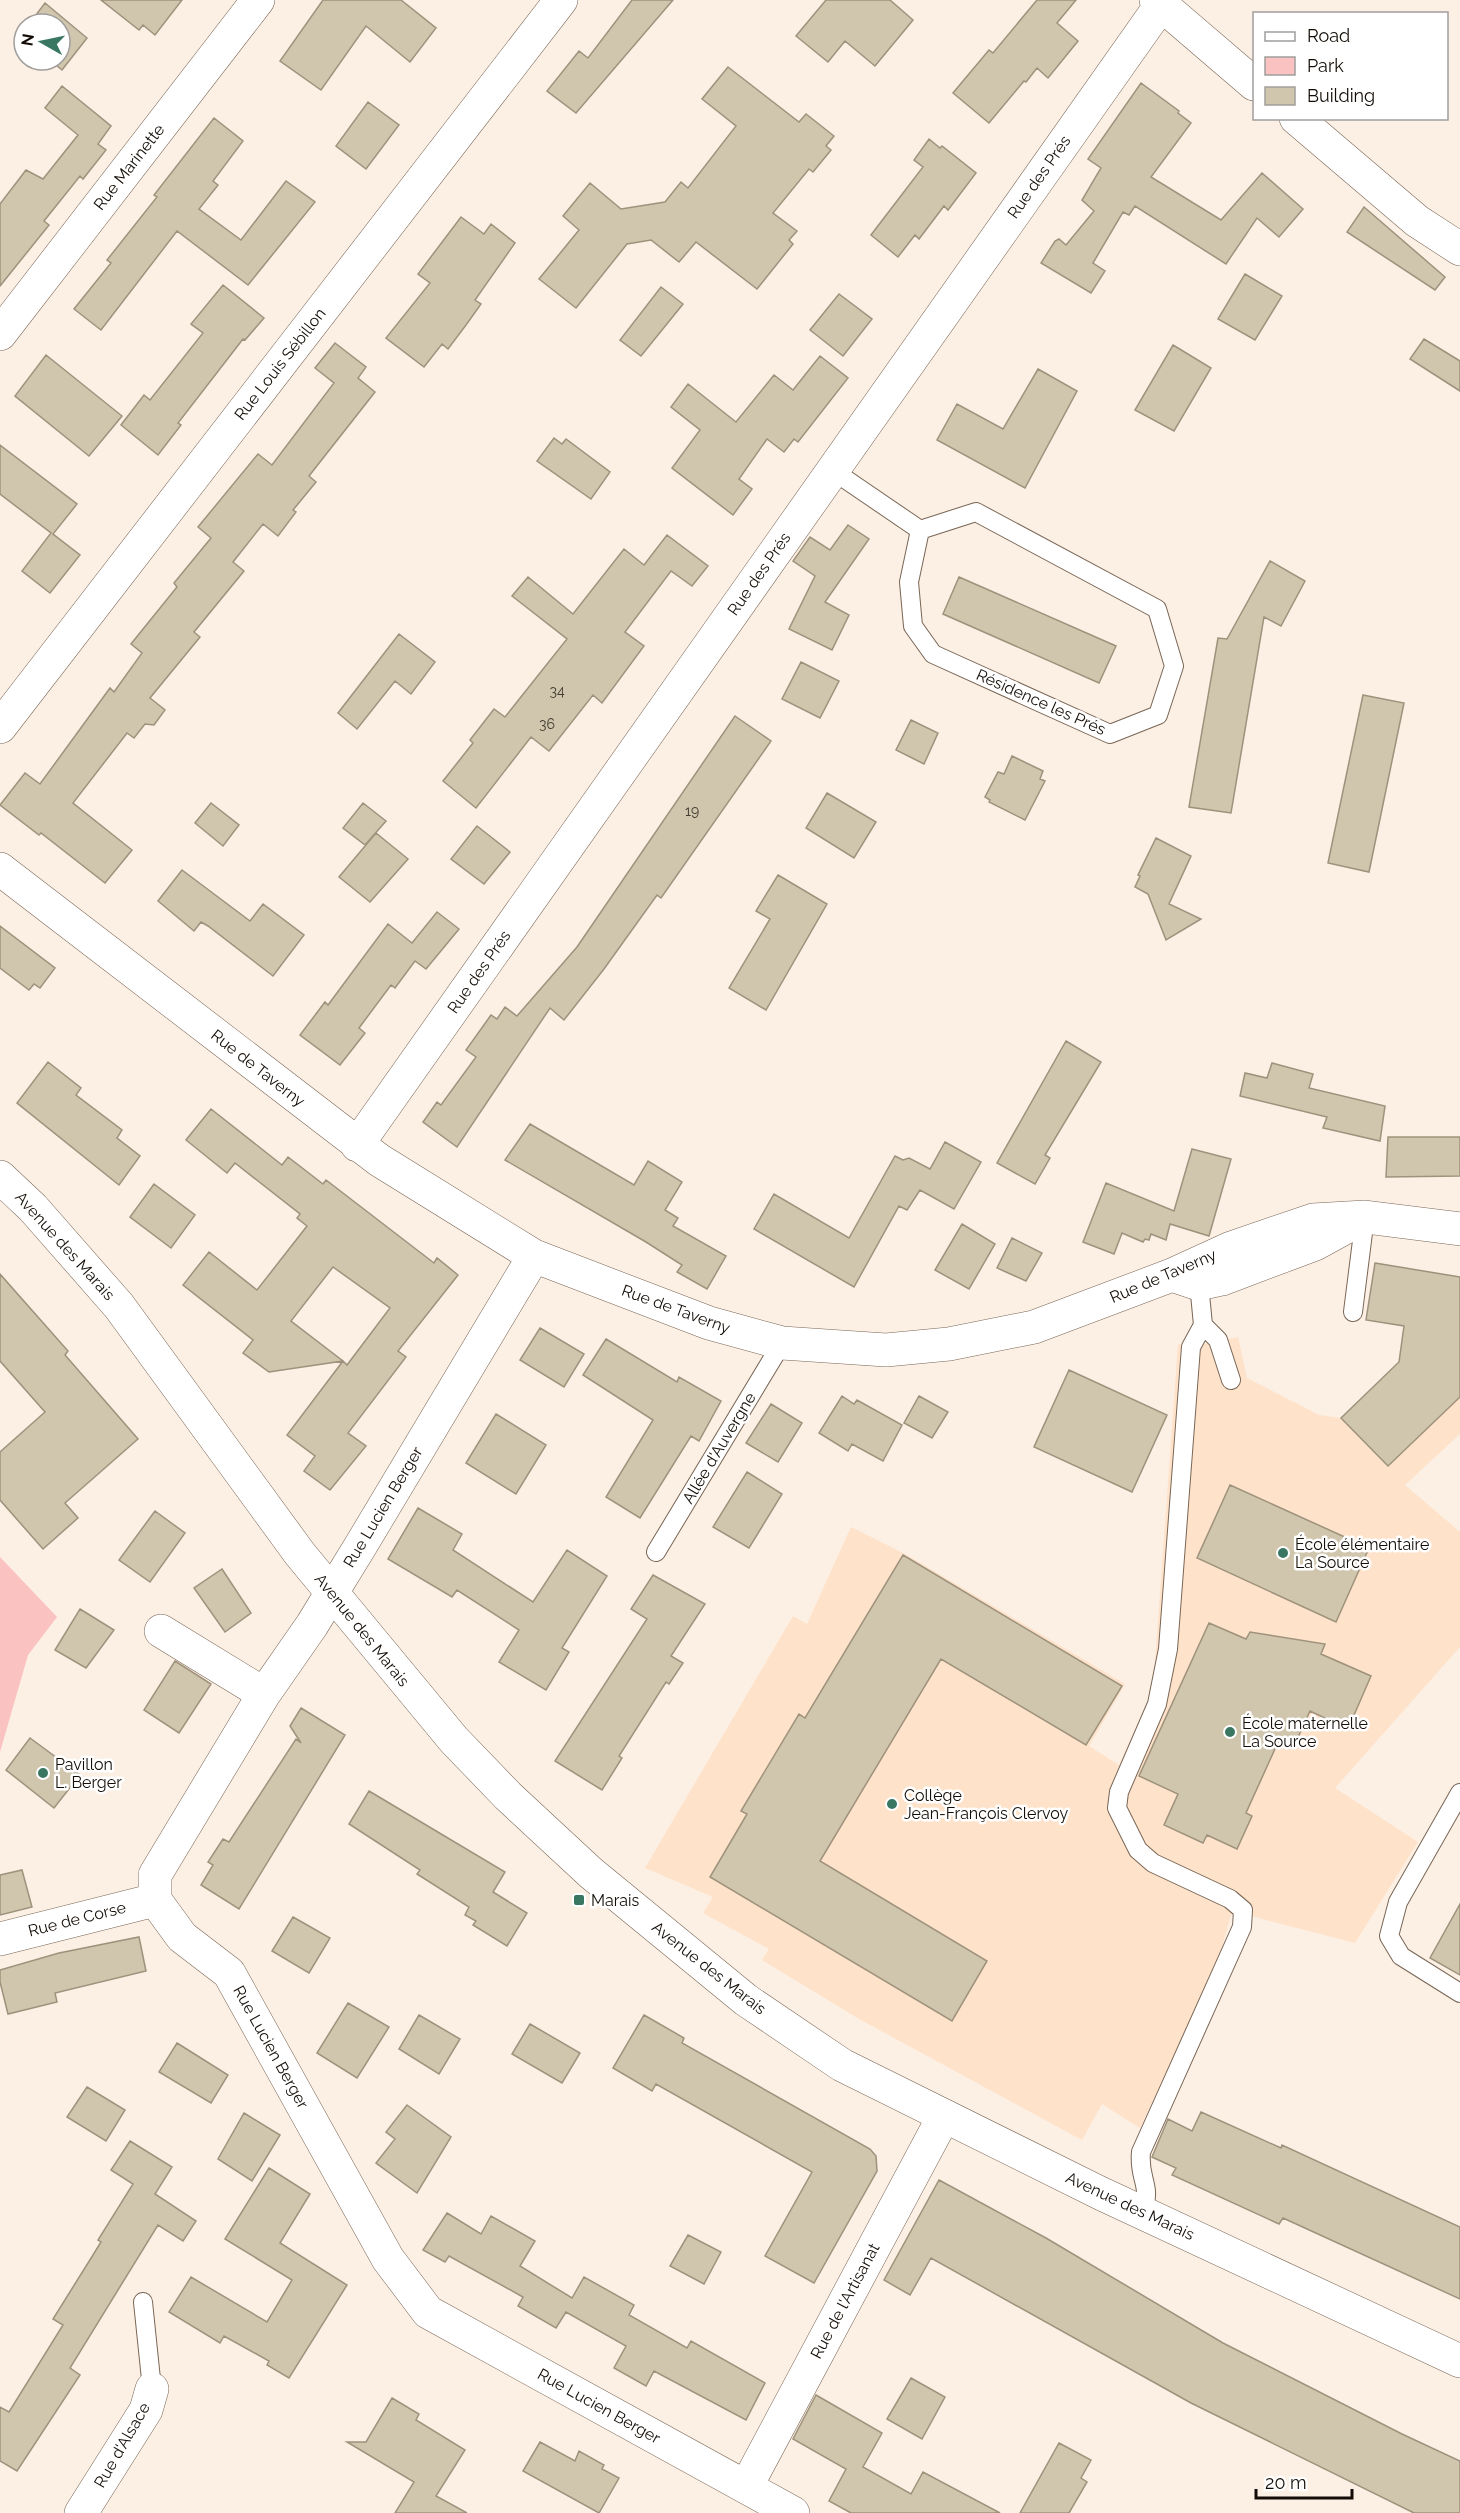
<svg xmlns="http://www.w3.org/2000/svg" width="1460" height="2513" font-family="Raleway,sans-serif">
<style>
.built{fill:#fee2ca}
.green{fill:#fac2c1}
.building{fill:#d0c5ad;stroke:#9e927c;stroke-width:1.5}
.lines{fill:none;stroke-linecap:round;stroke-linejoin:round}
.lane-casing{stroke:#796655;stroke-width:20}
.street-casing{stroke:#796655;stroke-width:34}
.secondary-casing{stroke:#796655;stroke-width:34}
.lane{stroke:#fff;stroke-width:18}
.street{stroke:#fff;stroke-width:33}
.secondary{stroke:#fff;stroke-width:33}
.poi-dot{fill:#397763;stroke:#fff;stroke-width:2}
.labels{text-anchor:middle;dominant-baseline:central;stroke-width:5;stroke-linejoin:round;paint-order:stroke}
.number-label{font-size:14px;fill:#433b30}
.street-label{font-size:16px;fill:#140d07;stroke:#fff}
.poi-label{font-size:16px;fill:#140d07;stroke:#fff;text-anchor:start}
</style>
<rect width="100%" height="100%" fill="#fcefe4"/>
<path class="built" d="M1375,1263L1460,1277V1434L1405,1485L1460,1532V1647L1335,1788L1418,1842L1355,1943L1232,1911L1218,1961L1140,2128L1102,2104L1082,2140L859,2019L762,1960L769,1949L703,1913L713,1897L645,1868L793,1616L807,1624L851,1527L905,1554L1125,1684L1089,1746L1119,1765L1153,1690L1178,1344L1191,1347L1238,1337L1247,1378L1319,1415L1341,1418L1399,1362L1404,1326L1366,1320Z"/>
<path class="green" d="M0,1557L57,1617L28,1655L0,1752Z"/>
<path class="building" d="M101,0H182L155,35L143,25L139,30Z
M323,0H401L436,28L410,62L366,26L321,90L280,61Z
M632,0H673L576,113L547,91L579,51L588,58Z
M826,0H890L913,20L875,66L845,41L828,62L796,36Z
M1037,0H1076L1057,23L1078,41L1048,78L1037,68L1026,82L1024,81L989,123L953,93L989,50L993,53Z
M45,3L87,38L62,70L50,60H60V24H29Z
M728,67L799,122L806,114L834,136L826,146L831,150L813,172L809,169L773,213L797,231L789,240L793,244L757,289L696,242L679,262L651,240L627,244L576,308L539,279L579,230L563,216L590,183L621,209L665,202L681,182L688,188L736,126L702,99Z
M1141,83L1179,111L1178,113L1191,123L1151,177L1221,220L1262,173L1303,209L1279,237L1257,218L1226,264L1135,206L1129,215L1123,212L1093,263L1105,271L1091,293L1041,263L1055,241L1059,239L1066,245L1094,211L1082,200L1101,168L1088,159Z
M62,86L111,126L98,144L106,150L83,179L80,176L44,221L49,225L0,286V204L26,170L43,179L78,135L45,108Z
M368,102L399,125L366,169L336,146Z
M214,118L243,141L213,181L218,185L199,209L241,240L286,181L315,202L248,285L177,231L101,330L74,309L111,263L107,260L157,197L154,195Z
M929,139L940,148L942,146L976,173L948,210L944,206L919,239L915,235L898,257L871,235L923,167L914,160Z
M1364,207L1445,277L1435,290L1347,232Z
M461,217L484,234L491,224L515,243L475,300L481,304L466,325L448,349L442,344L424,367L386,338L430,283L418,274Z
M1245,274L1282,296L1255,340L1218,319Z
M223,285L264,318L245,340L243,339L178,423L181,425L158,455L121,425L144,395L150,400L203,333L191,324Z
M661,287L683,304L641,356L620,340Z
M839,294L872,319L843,356L810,330Z
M1424,339L1460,361V391L1410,359Z
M335,343L366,367L358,378L375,392L309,476L316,482L293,510L296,512L278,536L263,524L233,562L244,571L194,632L200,637L150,698L165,710L154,725L145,724L134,738L127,733L73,803L132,850L105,883L41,833L39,835L0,805L25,773L40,784L110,688L114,692L142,653L131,644L177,587L174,583L211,538L198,527L258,454L272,465L334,383L315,368Z
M1173,345L1211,368L1174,431L1135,410Z
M46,355L122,416L89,456L15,396Z
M820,356L848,378L798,442L794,439L784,452L767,439L739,479L752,489L733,515L672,468L700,430L671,407L688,384L736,422L774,375L793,390Z
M1038,369L1077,391L1025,488L937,440L957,404L1003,429Z
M554,438L562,444L566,439L610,472L591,499L537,461Z
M0,445L77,504L53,534L80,555L50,593L22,571L51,533L0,494Z
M848,525L869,539L825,602L849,615L832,650L789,629L815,576L793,561L810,537L830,550Z
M667,535L708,566L692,586L671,571L625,632L644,646L602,703L593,695L549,751L531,737L476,808L443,781L473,743L470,740L494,709L505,717L567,639L512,596L528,577L573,614L624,549L644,565Z
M1270,561L1305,581L1281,626L1264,617L1231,813L1189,807L1218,638L1227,639Z
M959,577L1116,646L1099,683L943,614Z
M399,634L435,662L411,694L395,681L357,729L338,713Z
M801,662L839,681L820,718L782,699Z
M1363,695L1404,703L1369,872L1328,863Z
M735,716L771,741L661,898L657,895L604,969L564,1020L550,1008L457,1147L423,1122L437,1102L441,1105L476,1057L466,1050L491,1015L497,1019L505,1007L517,1016L577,947Z
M911,720L938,733L924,764L896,750Z
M1012,756L1043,771L1040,779L1045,781L1025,820L989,802L990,800L985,797L998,772L1004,774Z
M827,793L876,822L854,858L806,828Z
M211,803L239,825L223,846L195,823Z
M363,803L386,821L365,845L343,828Z
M477,826L510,852L484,884L451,859Z
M376,833L408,859L370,902L339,877Z
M1156,838L1191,856L1169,904L1201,919L1166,940L1148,894L1135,887L1140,876L1138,875Z
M182,870L250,921L263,904L304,935L273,976L208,926L201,922L194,931L158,901Z
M778,875L827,904L766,1010L729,988L770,919L756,911Z
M437,912L459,929L426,969L415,961L395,988L391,985L359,1028L365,1033L340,1065L300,1035L325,1002L328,1005L388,924L412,943Z
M0,926L55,968L40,988L34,984L29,990L0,968Z
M1066,1041L1101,1062L1045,1155L1050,1158L1035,1184L997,1163Z
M48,1062L81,1088L76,1095L122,1130L117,1138L140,1156L119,1185L17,1103Z
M1272,1063L1313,1074L1309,1088L1385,1106L1380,1141L1323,1128L1327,1117L1240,1096L1245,1073L1267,1078Z
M211,1109L282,1165L288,1157L323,1184L326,1180L434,1263L437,1258L458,1275L398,1351L406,1357L348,1433L366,1446L330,1490L304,1471L315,1456L287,1435L343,1361L347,1365L390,1308L333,1267L291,1321L343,1361L269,1372L243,1353L253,1340L183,1285L209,1252L257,1290L307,1226L297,1218L300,1214L235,1163L227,1173L186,1140Z
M530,1124L634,1185L648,1161L682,1182L665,1210L678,1218L673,1226L726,1256L707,1289L677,1272L682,1265L646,1242L505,1160Z
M1388,1137H1460V1176L1386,1177Z
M945,1142L981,1162L954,1209L920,1190L907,1210L899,1206L854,1287L754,1229L774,1194L849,1238L895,1156L903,1160L909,1158L930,1169Z
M1192,1149L1231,1159L1209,1236L1170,1224L1166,1240L1151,1234L1149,1240L1145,1239L1143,1242L1122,1233L1114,1254L1083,1242L1106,1183L1174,1211Z
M154,1184L195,1215L171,1248L130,1217Z
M962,1224L995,1244L969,1289L935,1270Z
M1012,1238L1042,1253L1026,1281L997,1268Z
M1375,1263L1460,1277V1397L1388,1466L1341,1418L1399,1362L1404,1326L1366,1320Z
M0,1274L68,1351L65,1355L138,1439L65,1503L78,1518L43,1549L0,1500V1452L45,1412L0,1361Z
M540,1328L584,1354L564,1387L520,1360Z
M606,1339L677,1382L679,1377L721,1401L699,1441L691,1436L640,1518L606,1497L653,1420L583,1375Z
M1069,1370L1167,1415L1132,1492L1034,1447Z
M842,1396L854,1404L857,1400L902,1425L883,1461L852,1444L848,1451L819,1433Z
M919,1396L948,1412L932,1438L904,1423Z
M771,1404L802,1423L778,1462L746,1443Z
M496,1414L546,1445L516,1494L466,1463Z
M747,1472L782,1494L749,1548L713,1527Z
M1230,1485L1369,1548L1336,1622L1197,1558Z
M418,1508L462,1534L453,1550L533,1602L567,1550L607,1576L562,1648L569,1652L546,1690L499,1662L519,1630L457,1590L452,1597L388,1559Z
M155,1511L185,1533L150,1582L119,1560Z
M903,1555L1122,1686L1086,1745L941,1659L820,1861L987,1961L952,2021L710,1877L747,1814L741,1811L799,1714L805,1718Z
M222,1569L251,1613L225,1632L194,1588Z
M653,1575L705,1604L671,1656L683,1663L669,1684L666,1682L619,1756L622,1758L602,1790L555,1761L647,1619L631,1609Z
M80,1609L114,1630L86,1668L55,1650Z
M1209,1623L1246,1639L1250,1632L1325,1644L1321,1654L1371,1676L1348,1729L1310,1711L1294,1746L1279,1740L1246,1813L1252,1816L1237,1849L1207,1835L1203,1843L1164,1825L1178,1794L1139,1776Z
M175,1661L211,1684L179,1733L144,1710Z
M301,1708L345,1735L239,1909L201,1885L213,1865L208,1862L223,1839L229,1842L296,1739L301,1743L290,1726Z
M30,1738L80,1775L54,1808L6,1770Z
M369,1791L505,1872L493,1892L527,1913L507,1946L473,1925L476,1921L465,1915L469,1907L417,1874L420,1870L349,1824Z
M22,1870L32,1907L0,1915V1875Z
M1460,1904V1975L1430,1958Z
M293,1917L330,1938L309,1973L272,1951Z
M139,1937L146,1971L55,1993L57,2002L8,2014L0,1982V1970L59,1953Z
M348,2003L389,2027L357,2078L317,2053Z
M419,2015L460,2039L439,2074L399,2049Z
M644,2015L684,2038L682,2043L870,2149L876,2156L877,2171L814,2283L765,2256L812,2172L656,2084L652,2091L613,2068Z
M530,2024L580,2053L562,2083L512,2054Z
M177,2043L228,2075L211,2103L159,2072Z
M87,2087L125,2110L106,2141L67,2117Z
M407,2105L451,2137L417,2193L376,2163L395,2139L386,2132Z
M1201,2112L1281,2148L1282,2145L1460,2227V2299L1283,2218L1279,2224L1172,2175L1176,2168L1152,2157L1168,2119L1192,2131Z
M244,2113L280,2135L252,2181L218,2159Z
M130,2141L172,2167L155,2194L196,2221L183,2241L158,2225L70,2368L80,2375L17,2471L0,2461V2407L9,2412L63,2325L53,2319L93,2255L101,2242L98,2240L133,2184L111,2170Z
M269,2168L310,2194L280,2243L347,2285L289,2378L267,2365L269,2361L224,2336L220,2343L169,2312L191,2277L267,2322L292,2280L225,2239Z
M939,2180L1046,2238L1223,2343L1402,2434L1460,2461V2513H1414L1191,2403L931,2258L910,2295L884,2280Z
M447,2213L481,2234L491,2216L535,2241L520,2266L572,2298L584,2277L634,2305L629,2315L687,2348L691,2341L765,2383L746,2420L654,2371L646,2386L614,2368L626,2346L566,2312L556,2328L518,2306L523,2297L449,2256L445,2262L423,2250Z
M688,2235L721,2252L704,2284L670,2266Z
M911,2378L945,2397L922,2439L887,2419Z
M816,2395L882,2433L863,2467L911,2494L923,2472L1000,2513H851L829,2501L846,2469L793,2439Z
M392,2398L419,2414L416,2420L465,2450L436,2496L467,2513H395L414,2482L347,2442H366Z
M540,2442L575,2461L579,2451L604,2465L602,2469L619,2478L599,2513L523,2471Z
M1059,2443L1091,2460L1081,2478L1087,2482L1069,2513H1020Z"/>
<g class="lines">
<g class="lane-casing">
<path id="lane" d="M832,470L920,530L909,582L913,626L933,654L1110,734L1158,715L1174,666L1157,609L976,512L920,530
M1353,1312L1365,1217
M1203,1325L1218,1340L1231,1380
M656,1552L782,1343
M1460,1793L1398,1902L1389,1936L1401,1956L1460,1993
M1142,2212C1153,2185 1138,2180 1141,2152L1242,1927L1243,1910L1230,1899L1153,1863L1138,1850L1117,1808L1119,1792L1157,1704L1168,1649L1191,1347L1203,1325L1200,1294L1185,1283
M143,2302L152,2389"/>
</g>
<g class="street-casing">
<path id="street" d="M1156,0L1254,84
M1296,118L1417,221L1460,249
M0,334L258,0
M0,727L561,0
M0,869L379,1160L534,1256L709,1323L782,1343L886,1350L949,1344L1034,1327L1172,1275L1231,1248L1313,1220L1365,1217L1460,1229
M357,1145L1161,5
M534,1256L361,1545L312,1625L264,1694L155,1875V1900L182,1937L229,1973L388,2259L428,2312L793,2513
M1172,1275L1199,1284L1222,1279L1315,1244L1357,1221
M161,1631L264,1694
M0,1939L155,1900
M746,2487L944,2116
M81,2513L146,2410L152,2389"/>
</g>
<g class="secondary-casing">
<path id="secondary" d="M0,1177L33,1208L119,1306L300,1554L454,1740L508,1796L591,1873L746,2000L842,2065L1100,2193L1460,2361"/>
</g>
<use href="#lane" class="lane"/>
<use href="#street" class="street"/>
<use href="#secondary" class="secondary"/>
</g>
<g class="poi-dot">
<circle cx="1283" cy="1553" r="6"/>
<circle cx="1230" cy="1732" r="6"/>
<circle cx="43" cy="1773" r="6"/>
<circle cx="892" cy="1804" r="6"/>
<rect x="573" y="1894" width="12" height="12" rx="3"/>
</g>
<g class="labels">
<g class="number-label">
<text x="557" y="691">34</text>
<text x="547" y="724">36</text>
<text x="692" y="811">19</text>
</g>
<g class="street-label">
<text transform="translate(129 167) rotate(-52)">Rue Marinette</text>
<text transform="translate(1039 177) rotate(-55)">Rue des Prés</text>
<text transform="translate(280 364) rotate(-52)">Rue Louis Sébillon</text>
<text transform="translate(759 574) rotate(-55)">Rue des Prés</text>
<text transform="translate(1041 702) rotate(24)">Résidence les Prés</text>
<text transform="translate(479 972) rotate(-55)">Rue des Prés</text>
<text transform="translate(258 1068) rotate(38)">Rue de Taverny</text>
<text transform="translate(65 1246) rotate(48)">Avenue des Marais</text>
<text transform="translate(1163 1276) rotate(-23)">Rue de Taverny</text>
<text transform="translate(676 1309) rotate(20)">Rue de Taverny</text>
<text transform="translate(719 1448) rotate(-59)">Allée d'Auvergne</text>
<text transform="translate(383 1507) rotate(-59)">Rue Lucien Berger</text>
<text transform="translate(362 1630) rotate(51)">Avenue des Marais</text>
<text transform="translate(77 1919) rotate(-14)">Rue de Corse</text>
<text transform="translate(709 1968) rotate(38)">Avenue des Marais</text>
<text transform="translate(271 2047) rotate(61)">Rue Lucien Berger</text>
<text transform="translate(1130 2206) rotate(25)">Avenue des Marais</text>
<text transform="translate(845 2301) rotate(-62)">Rue de l'Artisanat</text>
<text transform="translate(599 2406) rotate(29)">Rue Lucien Berger</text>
<text transform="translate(122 2445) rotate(-60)">Rue d'Alsace</text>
</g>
<g class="poi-label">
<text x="1295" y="1544">École élémentaire<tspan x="1295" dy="18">La Source</tspan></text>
<text x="1242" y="1723">École maternelle<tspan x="1242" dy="18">La Source</tspan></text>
<text x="55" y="1764">Pavillon<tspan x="55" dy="18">L. Berger</tspan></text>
<text x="904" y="1795">Collège<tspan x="904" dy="18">Jean-François Clervoy</tspan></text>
<text x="591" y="1900">Marais</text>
</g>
</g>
<rect x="1253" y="12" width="195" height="108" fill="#ffffff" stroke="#a19e9c" stroke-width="1.5"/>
<rect x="1265" y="32" width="30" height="9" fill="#ffffff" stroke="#a19e9c" stroke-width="1.5"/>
<text x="1307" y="42" font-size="18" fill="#140d07">Road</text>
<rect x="1265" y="57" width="30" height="18" fill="#fac2c1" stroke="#a19e9c" stroke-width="1.5"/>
<text x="1307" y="72" font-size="18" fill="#140d07">Park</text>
<rect x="1265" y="87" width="30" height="18" fill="#d0c5ad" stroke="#a19e9c" stroke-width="1.5"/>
<text x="1307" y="102" font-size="18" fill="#140d07">Building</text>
<g transform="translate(42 42) rotate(279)"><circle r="28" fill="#ffffff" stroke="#a19e9c" stroke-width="1.5"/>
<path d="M0-4.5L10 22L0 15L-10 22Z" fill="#397763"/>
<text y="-9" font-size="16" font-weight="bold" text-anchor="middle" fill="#140d07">N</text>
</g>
<path d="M1256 2489v9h96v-9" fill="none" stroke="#140d07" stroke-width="3"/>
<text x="1265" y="2489" font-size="18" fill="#140d07" stroke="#ffffff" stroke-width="4.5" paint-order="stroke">20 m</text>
</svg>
